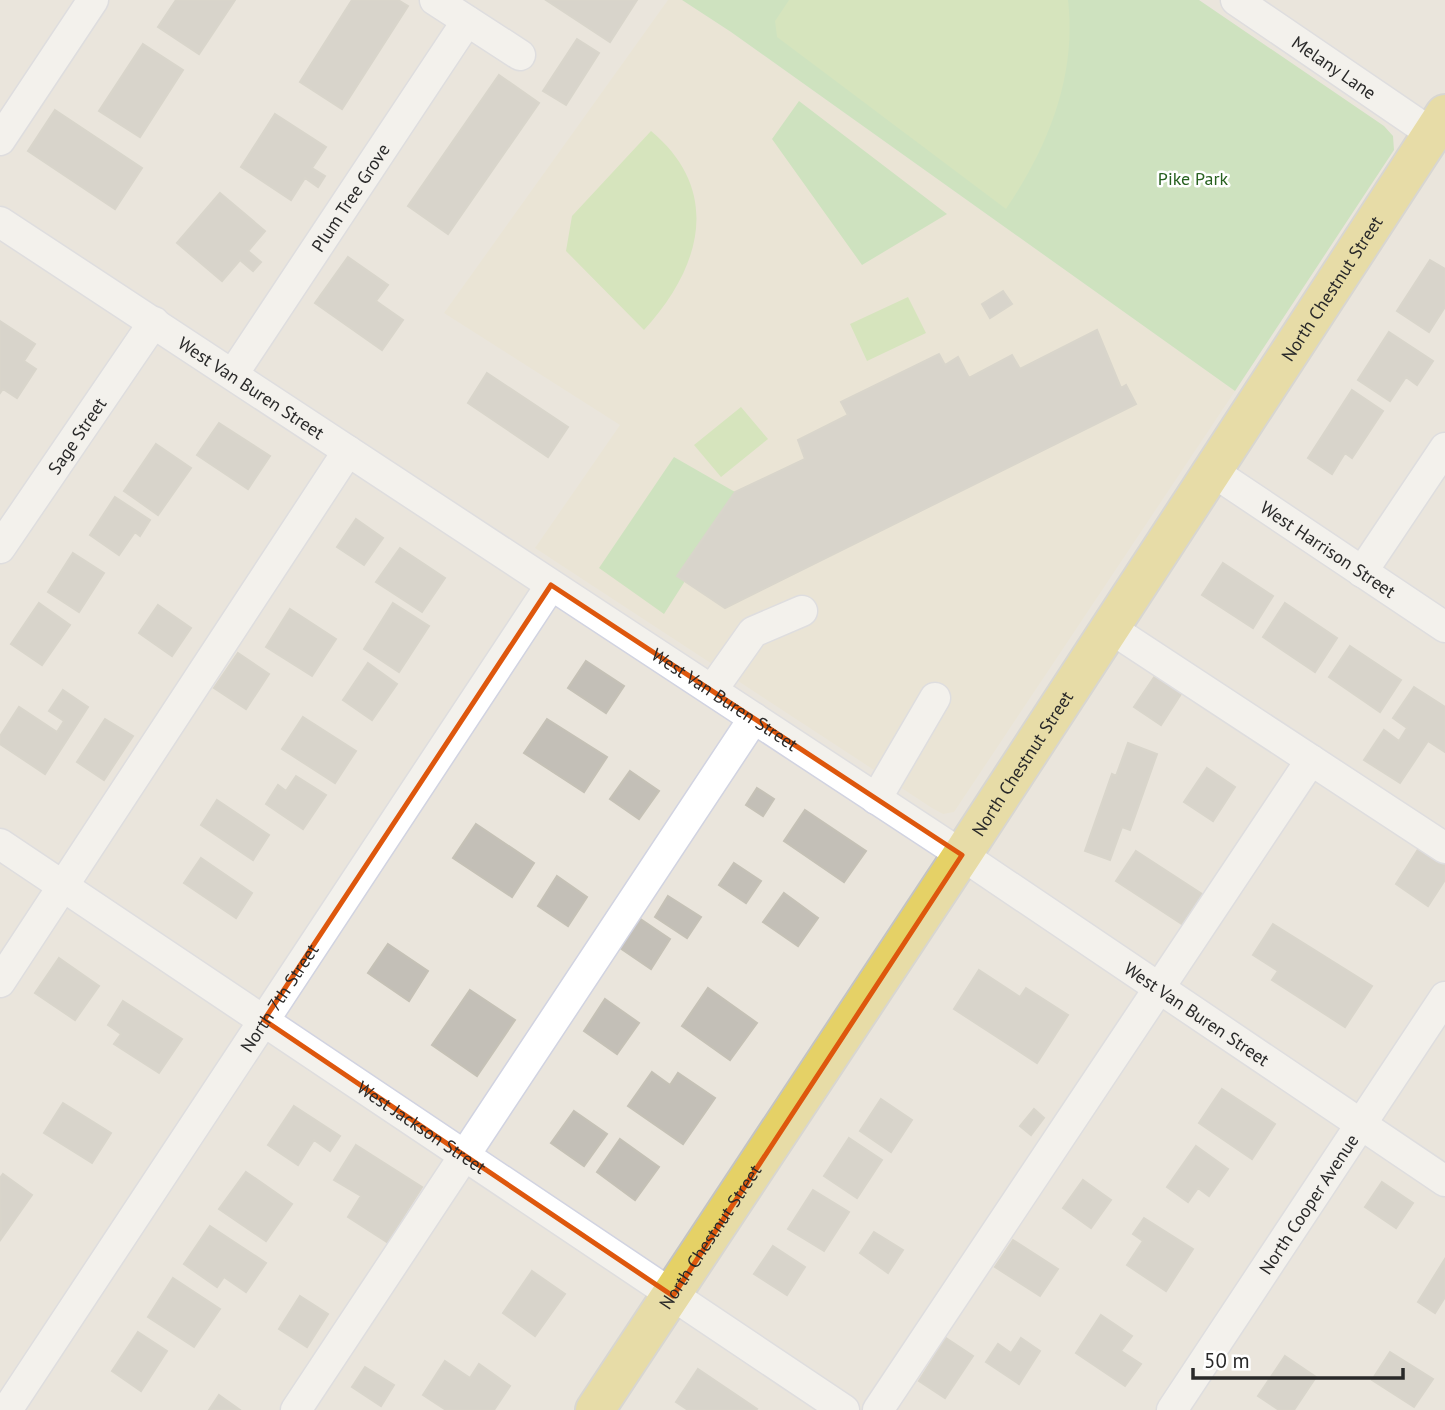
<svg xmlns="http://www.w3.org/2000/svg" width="1445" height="1410" font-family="'PT Sans',sans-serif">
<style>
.education{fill:#ebe3cc}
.green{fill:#addd9c}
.pitch{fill:#bee398}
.building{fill:#c3bfb7;stroke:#c5c1b6;stroke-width:2}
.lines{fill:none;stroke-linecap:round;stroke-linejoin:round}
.minor-casing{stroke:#d1d3e1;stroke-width:33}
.major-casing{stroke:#c3c3c3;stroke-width:42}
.minor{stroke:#fff;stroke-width:30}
.major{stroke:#e5d166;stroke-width:38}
.marked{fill:none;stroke:#de570d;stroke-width:5;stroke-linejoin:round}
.labels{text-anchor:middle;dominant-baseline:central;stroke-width:5;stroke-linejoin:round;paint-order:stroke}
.street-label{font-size:18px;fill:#292929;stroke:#fff}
.park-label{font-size:18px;fill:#27601f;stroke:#fff}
</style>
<rect width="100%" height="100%" fill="#eae5dc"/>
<path class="education" d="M668,0H682L731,32L1235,391L954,812L943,814L932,808L535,548L620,425L444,313Z"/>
<path class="green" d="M682,0H1199L1384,126L1393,136L1394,150L1235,391L731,32Z
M799,101L947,214L862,265L772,139Z
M674,457L735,492L678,576L685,581L664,614L599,568Z"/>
<path class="pitch" d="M789,0H1068C1077,76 1048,147 1006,209L777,37L775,21Z
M651,131C723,191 701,268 644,330L566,251L572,216Z
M908,297L926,333L867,361L850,324Z
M741,407L768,439L721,477L694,445Z"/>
<path class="building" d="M176,0H235L199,54L158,27Z
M352,0H398L408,6L342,109L300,82Z
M546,0H637L610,42Z
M577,39L599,53L566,105L543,91Z
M143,44L183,70L140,137L99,111Z
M499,75L539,103L448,234L408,206Z
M55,110L142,168L115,209L28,151Z
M275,114L326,147L312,168L325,176L318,187L305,178L291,200L241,167Z
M220,193L265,231L248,251L261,262L253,271L240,260L222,281L177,243Z
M348,257L388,285L376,301L403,320L382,350L315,303Z
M1430,260L1445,269V307L1429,332L1397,311Z
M1003,291L1012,304L990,318L982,304Z
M0,321L35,344L24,361L36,369L17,398L3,389L0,393Z
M1097,330L1121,388L1126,385L1136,404L725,608L677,576L735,492L805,459L798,440L848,415L841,402L939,354L945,365L958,357L969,378L1012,355L1020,369Z
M1389,332L1433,361L1417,385L1406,377L1390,401L1358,380Z
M487,373L568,427L548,457L468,403Z
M1352,390L1383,411L1352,458L1345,453L1332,474L1308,458Z
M219,423L270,456L248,489L197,455Z
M156,444L191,468L158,515L124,491Z
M115,497L150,520L140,536L135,532L119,555L90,535Z
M356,519L383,538L364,565L337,547Z
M400,548L445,578L422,612L376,582Z
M73,553L104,573L79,612L48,592Z
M1223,563L1273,596L1253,628L1202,595Z
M39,603L70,625L42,665L11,644Z
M393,603L429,626L399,672L364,649Z
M1285,603L1337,638L1315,672L1263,637Z
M158,605L191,628L172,656L139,633Z
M290,609L336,639L312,676L266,647Z
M1350,646L1401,680L1380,712L1329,677Z
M238,653L269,674L246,709L214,688Z
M586,661L624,686L606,713L568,688Z
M368,663L397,684L372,720L343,700Z
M1155,676L1181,694L1161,725L1134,707Z
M1414,687L1445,707V752L1428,741L1400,783L1364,760L1384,730L1399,741L1407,728L1393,718Z
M63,690L88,707L45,774L0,744V736L19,707L57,732L64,721L49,711Z
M303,717L356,751L335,783L282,749Z
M105,719L133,736L104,780L77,762Z
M547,719L607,757L584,792L524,753Z
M1128,743L1157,754L1130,830L1122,827L1110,860L1085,851L1112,774L1116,776Z
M1207,768L1235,787L1213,821L1184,802Z
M630,771L659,791L639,819L610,799Z
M296,776L326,795L303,829L266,804L278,785L286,791Z
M757,788L774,799L763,816L746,805Z
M217,800L269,835L253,860L201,825Z
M805,810L866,851L844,882L784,841Z
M476,824L534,863L512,897L453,858Z
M1419,848L1445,865V880L1428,906L1396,884Z
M1136,851L1202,894L1182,924L1116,881Z
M201,858L252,893L236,918L184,883Z
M734,863L761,881L746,903L719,885Z
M557,876L587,897L568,926L538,906Z
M784,893L818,918L798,946L763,922Z
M668,896L701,917L687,938L655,917Z
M639,918L670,939L651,969L620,948Z
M1273,924L1372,986L1345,1027L1272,980L1278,971L1253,955Z
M388,944L428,971L409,1001L368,973Z
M59,958L99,986L75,1020L35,993Z
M979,970L1020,997L1026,988L1068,1015L1037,1063L954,1009Z
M708,988L757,1023L730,1060L682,1026Z
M470,990L515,1020L477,1076L432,1045Z
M605,999L639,1023L617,1054L584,1031Z
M123,1001L182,1039L159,1073L114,1044L121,1034L108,1025Z
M652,1072L670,1085L678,1073L715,1098L683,1144L628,1106Z
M1222,1089L1275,1124L1252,1159L1199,1123Z
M881,1099L912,1120L891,1152L860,1131Z
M63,1103L111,1133L92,1163L44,1133Z
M294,1106L340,1136L330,1151L314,1140L298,1165L268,1145Z
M1034,1109L1044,1118L1031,1135L1020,1126Z
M574,1111L607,1134L584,1166L551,1143Z
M849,1138L882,1160L857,1198L824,1176Z
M620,1139L659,1167L635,1200L597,1172Z
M356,1145L422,1187L387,1242L348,1217L361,1196L334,1180Z
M1196,1146L1228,1169L1209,1196L1198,1188L1188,1202L1167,1187Z
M246,1172L292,1204L266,1241L219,1209Z
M3,1174L32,1195L1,1239L0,1178Z
M1083,1180L1111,1200L1091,1228L1063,1208Z
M1382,1182L1413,1203L1396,1228L1365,1207Z
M813,1190L849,1212L824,1251L788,1229Z
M1144,1218L1193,1249L1166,1291L1127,1265L1143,1241L1133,1234Z
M210,1226L266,1263L246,1292L224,1277L217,1287L184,1264Z
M874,1232L903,1250L888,1273L860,1253Z
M1013,1240L1058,1269L1040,1296L995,1267Z
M773,1246L805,1267L787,1295L754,1274Z
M1445,1259V1297L1435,1313L1418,1302Z
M532,1271L565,1294L535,1336L503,1313Z
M173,1278L220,1309L194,1347L148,1317Z
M300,1296L328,1314L307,1347L279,1329Z
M1101,1315L1132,1336L1121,1351L1141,1364L1125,1386L1076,1353Z
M138,1332L167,1351L141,1391L112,1371Z
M946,1338L973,1356L945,1398L919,1381Z
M1021,1338L1040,1351L1019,1384L986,1362L998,1344L1011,1353Z
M1390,1352L1433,1379L1414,1407L1372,1380Z
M1285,1356L1316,1377L1294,1410H1279L1258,1396Z
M445,1361L470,1378L479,1364L510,1386L494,1410H446L423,1395Z
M365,1367L394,1385L381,1406L352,1387Z
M698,1369L757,1409L756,1410H688L676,1402Z
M219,1395L240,1410H209Z"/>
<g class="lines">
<g class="minor-casing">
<g id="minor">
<path d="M435,0L520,55"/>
<path id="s1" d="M1236,0L1431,133"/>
<path d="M0,140L93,0"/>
<path id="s2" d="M0,222L962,855L1445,1181"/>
<path id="s3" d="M233,374L467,21"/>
<path id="s4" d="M1212,471L1445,627"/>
<path id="s5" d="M0,548L154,322"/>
<path d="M1362,572L1445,448"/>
<path d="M1110,628L1445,848"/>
<path d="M712,690L753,632L802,611"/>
<path d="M876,799L935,698"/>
<path id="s6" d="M0,844L844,1410"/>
<path d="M0,982L348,451"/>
<path id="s7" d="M7,1410L551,585"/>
<path d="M296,1410L754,718"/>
<path d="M878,1410L1311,760"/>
<path id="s8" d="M1172,1410L1445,997"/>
</g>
</g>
<g class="major-casing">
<g id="major">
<path id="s9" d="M595,1410L962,855L1445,114"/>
</g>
</g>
<use href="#minor" class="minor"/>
<use href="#major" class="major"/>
</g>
<path d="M0 0H1445V1410H0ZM551,585L962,855L673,1296L264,1020Z" fill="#eae5dc" fill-opacity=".55" fill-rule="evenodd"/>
<path class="marked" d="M551,585L962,855L673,1296L264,1020Z"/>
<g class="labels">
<g class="street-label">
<text stroke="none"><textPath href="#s1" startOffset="119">Melany Lane</textPath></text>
<text stroke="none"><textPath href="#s3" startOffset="212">Plum Tree Grove</textPath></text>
<text stroke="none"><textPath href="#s9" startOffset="1342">North Chestnut Street</textPath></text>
<text stroke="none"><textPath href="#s2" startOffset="301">West Van Buren Street</textPath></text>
<text stroke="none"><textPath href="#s5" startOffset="136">Sage Street</textPath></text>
<text stroke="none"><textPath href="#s4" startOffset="140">West Harrison Street</textPath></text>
<text stroke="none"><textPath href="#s2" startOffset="868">West Van Buren Street</textPath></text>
<text stroke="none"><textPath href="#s9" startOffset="775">North Chestnut Street</textPath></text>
<text stroke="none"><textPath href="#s7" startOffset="494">North 7th Street</textPath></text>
<text stroke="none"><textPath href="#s2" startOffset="1435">West Van Buren Street</textPath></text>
<text stroke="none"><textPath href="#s6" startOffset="508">West Jackson Street</textPath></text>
<text stroke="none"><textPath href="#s8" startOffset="247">North Cooper Avenue</textPath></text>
<text stroke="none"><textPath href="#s9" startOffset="208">North Chestnut Street</textPath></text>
</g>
<g class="park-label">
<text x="1193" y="178">Pike Park</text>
</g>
</g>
<path d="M1193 1368v10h210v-10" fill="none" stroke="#292929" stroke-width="3.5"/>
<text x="1204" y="1368" font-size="21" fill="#292929" stroke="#ffffff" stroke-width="5" paint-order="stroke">50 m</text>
</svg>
